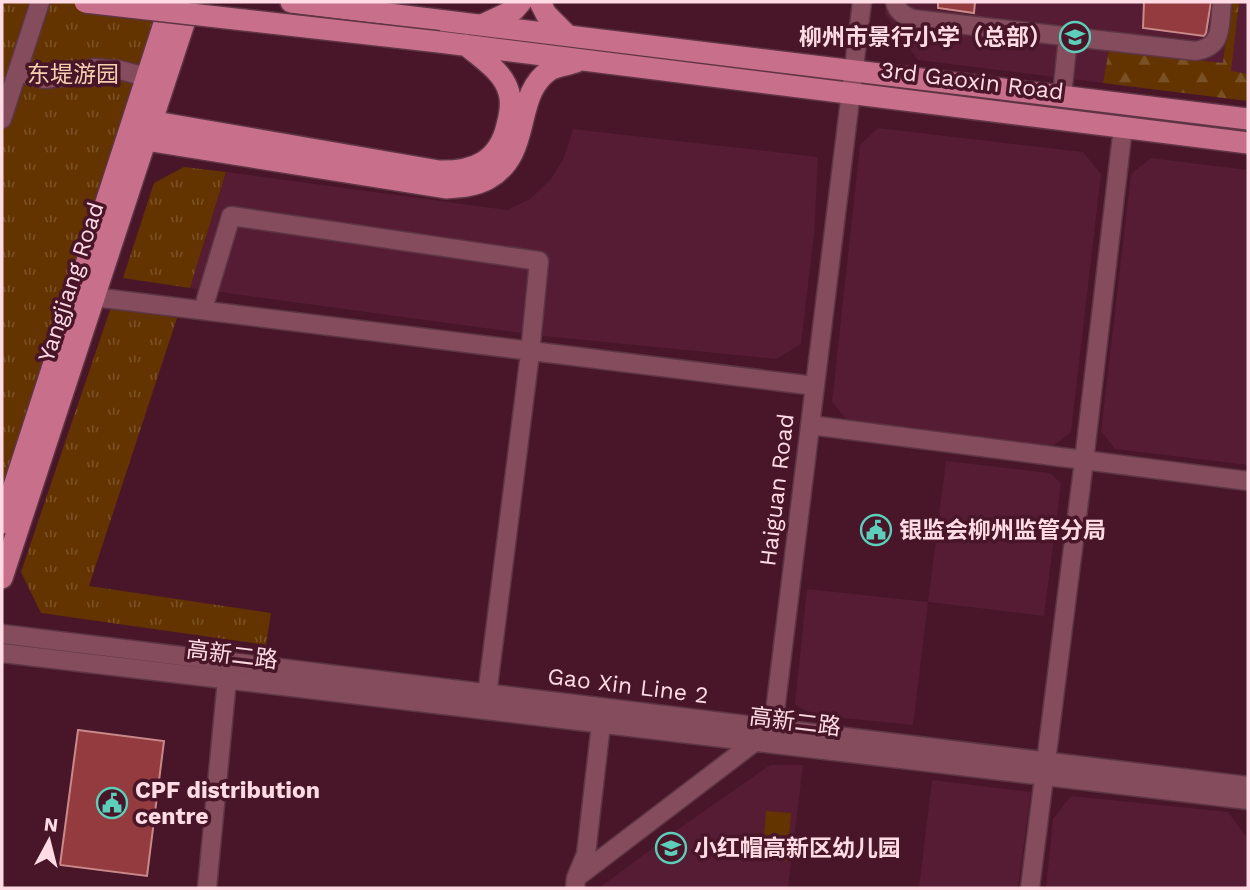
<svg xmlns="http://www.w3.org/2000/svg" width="1250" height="890" font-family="'Work Sans','Noto Sans SC',sans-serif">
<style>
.built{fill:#551c33}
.forest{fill:url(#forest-firs)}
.park{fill:url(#park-tufts)}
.garden{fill:#633300}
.building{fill:#933b3f;stroke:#ca8989;stroke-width:2}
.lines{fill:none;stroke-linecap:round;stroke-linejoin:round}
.minor-casing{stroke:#5e3544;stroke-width:21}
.major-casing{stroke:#5e3544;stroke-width:24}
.minor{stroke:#844c5d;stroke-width:18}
.major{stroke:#c86f8c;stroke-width:21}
.major-bridge-casing{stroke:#5e3544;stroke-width:24;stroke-linecap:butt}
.major-bridge{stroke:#c86f8c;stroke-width:21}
.labels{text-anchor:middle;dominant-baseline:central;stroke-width:7;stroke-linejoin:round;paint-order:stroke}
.poi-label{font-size:23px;font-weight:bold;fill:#ffdce5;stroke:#481628;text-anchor:start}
.park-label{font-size:23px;fill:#f6cfb1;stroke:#481628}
.street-label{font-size:23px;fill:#ffdce5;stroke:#481628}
</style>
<defs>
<pattern id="forest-firs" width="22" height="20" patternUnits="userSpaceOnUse" patternTransform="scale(1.75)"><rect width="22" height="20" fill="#633300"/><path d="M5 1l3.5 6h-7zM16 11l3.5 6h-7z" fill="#7a5025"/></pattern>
<pattern id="park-tufts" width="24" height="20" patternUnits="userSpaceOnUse" patternTransform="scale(1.75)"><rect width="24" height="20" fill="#633300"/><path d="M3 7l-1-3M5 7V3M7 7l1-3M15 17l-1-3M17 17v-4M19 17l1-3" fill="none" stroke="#7a5025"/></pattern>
</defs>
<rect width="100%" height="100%" fill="#481628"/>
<path class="built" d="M887,2H1248V101L918,60L885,14Z
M878,128L1083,152L1101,174L1071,432L1053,446L847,420L832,402L860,145Z
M573,129L818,157L814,234L801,344L776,359L543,336L190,288L226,172L507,210L530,199L551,179L563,160Z
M1151,158L1248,170V465L1115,449L1101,431L1131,174Z
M946,461L1050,473L1061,483L1044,616L928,602L913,725L812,715L795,704L807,589L928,602Z
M770,765H803L788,888H599L677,830Z
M932,780L1031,792L1018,888H919Z
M1071,796L1228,812L1248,839V888H1046L1053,819Z"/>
<path class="forest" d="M1230,2H1239L1231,71L1248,74V101L1103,83L1109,50L1223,63Z"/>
<path class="park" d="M2,2H171L2,523Z
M184,167L226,172L190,288L123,278L154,183Z
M111,307L177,318L89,586L271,613L266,645L41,613L21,572Z"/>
<path class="garden" d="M766,811L791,813L787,861L762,859Z"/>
<path class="building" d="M938,2H975L974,13L938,8Z
M1144,2H1211L1206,33L1204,36L1143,28Z
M78,730L164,741L147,876L60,865Z"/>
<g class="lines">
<g class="minor-casing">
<path id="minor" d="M895,2C897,12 904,15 913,19L1196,51C1224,46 1219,26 1222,2
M18,72L44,79L71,76L93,68L120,70L146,77
M1062,96L1068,37
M2,119L40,2
M94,297L815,386
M206,299L231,216L539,261L530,353L486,703
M810,425L1248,481
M2,634L1248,786
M2,653L1248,800
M576,878L586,854L601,724
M207,888L228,669
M575,888L576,878L773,728L862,2
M1030,888L1084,461L1123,127"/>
</g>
<g class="major-casing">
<path id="major" d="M291,2L1248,119
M540,2L546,14L567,35
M484,24L514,10L521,2
M439,42L1248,143
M138,119L439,171C474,172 499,161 507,125C510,114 512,103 509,93C504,72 482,59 466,45
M133,138L446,188C459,187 476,186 488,179C534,153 512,95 550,70C557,66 568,65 576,62
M2,523L171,2
M2,578L191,2"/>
</g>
<use href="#minor" class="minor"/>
<use href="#major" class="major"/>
<g class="major-bridge-casing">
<path id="major-bridge" d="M85,2L439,42"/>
</g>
<use href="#major-bridge" class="major-bridge"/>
</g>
<defs>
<g id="school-ring" transform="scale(1.575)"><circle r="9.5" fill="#481628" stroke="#5cceba" stroke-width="1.5"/><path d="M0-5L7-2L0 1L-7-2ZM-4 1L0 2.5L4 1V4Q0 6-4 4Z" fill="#5cceba"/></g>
<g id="civic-ring" transform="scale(1.575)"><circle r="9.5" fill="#481628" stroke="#5cceba" stroke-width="1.5"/><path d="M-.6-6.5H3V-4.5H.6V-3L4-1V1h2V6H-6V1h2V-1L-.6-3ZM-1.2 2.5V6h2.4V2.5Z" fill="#5cceba"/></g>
</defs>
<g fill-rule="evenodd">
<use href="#school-ring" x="1075" y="37"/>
<use href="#civic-ring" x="876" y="530"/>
<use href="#civic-ring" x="112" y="803"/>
<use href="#school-ring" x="671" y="848"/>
</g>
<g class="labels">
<g class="poi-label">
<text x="1052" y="37" text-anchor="end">柳州市景行小学（总部）</text>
<text x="899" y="530">银监会柳州监管分局</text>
<text x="135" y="790">CPF distribution<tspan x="135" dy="26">centre</tspan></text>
<text x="694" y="848">小红帽高新区幼儿园</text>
</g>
<g class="park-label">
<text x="73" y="74">东堤游园</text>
</g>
<g class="street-label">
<text transform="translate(972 81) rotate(7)">3rd Gaoxin Road</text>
<text transform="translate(71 282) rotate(-72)">Yangjiang Road</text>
<text transform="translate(777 490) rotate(-83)">Haiguan Road</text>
<text transform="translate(232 655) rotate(7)">高新二路</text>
<text transform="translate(628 686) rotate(7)">Gao Xin Line 2</text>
<text transform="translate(795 722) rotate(7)">高新二路</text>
</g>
</g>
<rect width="1250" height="890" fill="none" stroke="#ffdce5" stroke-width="7"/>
<g transform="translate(49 841) rotate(7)" stroke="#481628" stroke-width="5" paint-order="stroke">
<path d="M0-5L12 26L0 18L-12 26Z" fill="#ffdce5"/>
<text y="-10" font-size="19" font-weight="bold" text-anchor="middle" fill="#ffdce5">N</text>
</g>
</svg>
